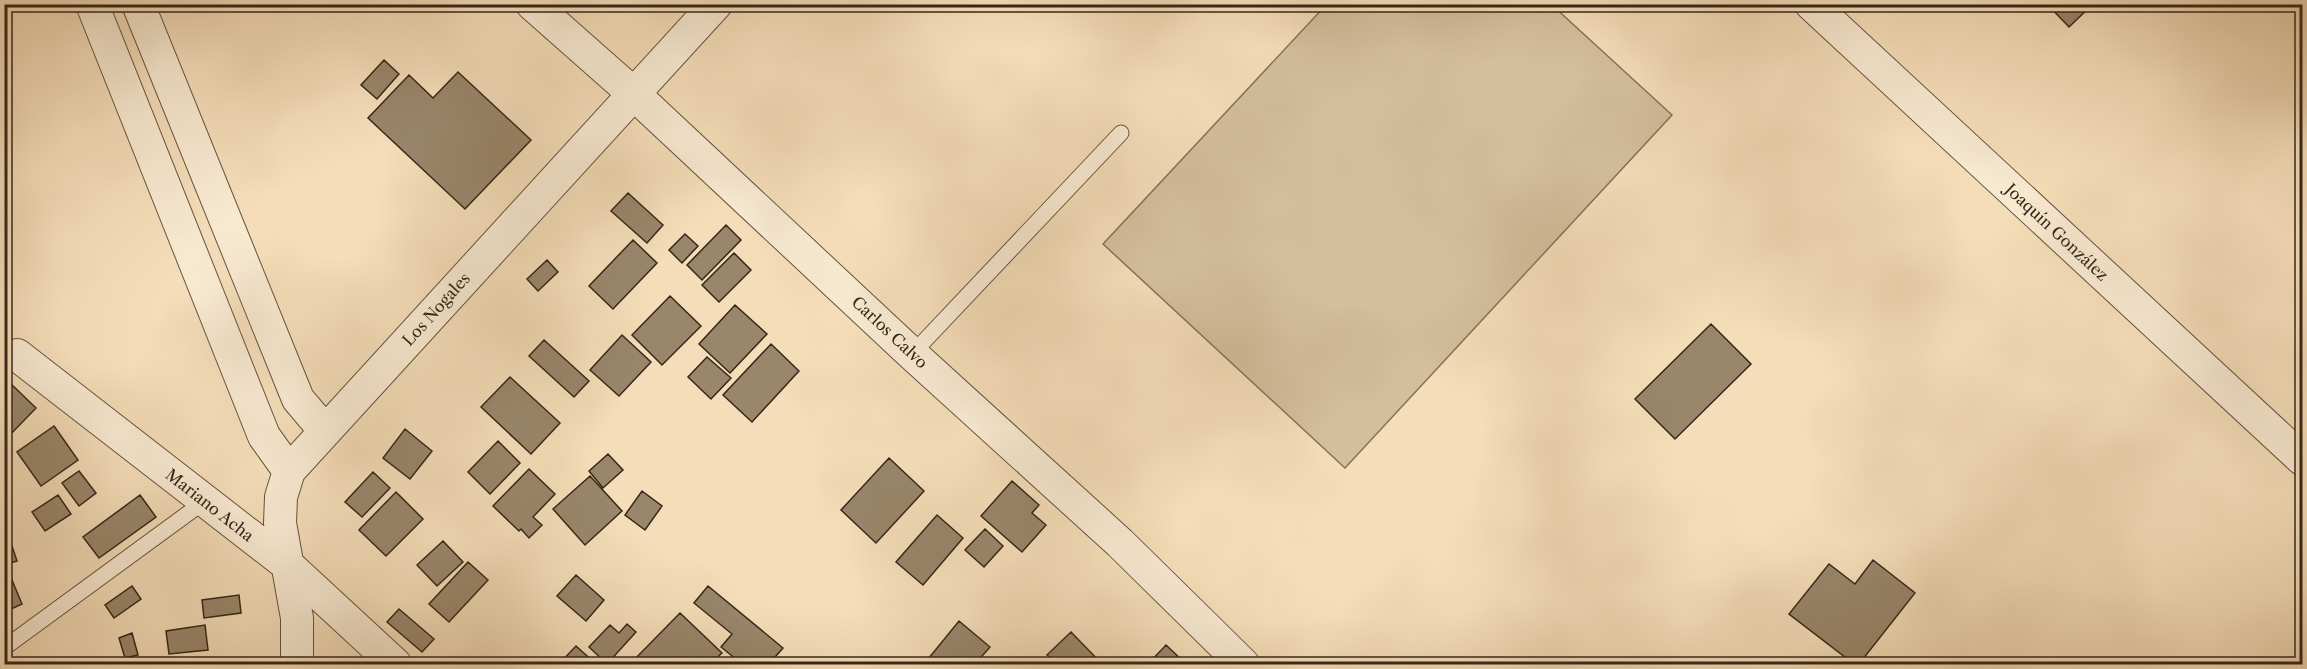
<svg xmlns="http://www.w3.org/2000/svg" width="2307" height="669" font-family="'Libre Caslon Text',serif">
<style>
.green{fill:#d4be9d;stroke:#85725a;stroke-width:1.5}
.building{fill:#99866b;stroke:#362718;stroke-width:1.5}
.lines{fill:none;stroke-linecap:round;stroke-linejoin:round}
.service-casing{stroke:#665440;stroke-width:17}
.minor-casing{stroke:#665440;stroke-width:34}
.service{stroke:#f8e9d1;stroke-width:15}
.minor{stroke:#f8e9d1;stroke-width:32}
.labels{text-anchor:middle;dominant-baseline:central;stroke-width:4.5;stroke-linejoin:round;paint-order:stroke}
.street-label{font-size:16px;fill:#362718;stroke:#f8e9d1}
</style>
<rect width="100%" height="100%" fill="#f4ddb8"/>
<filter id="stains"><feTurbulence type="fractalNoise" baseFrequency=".00333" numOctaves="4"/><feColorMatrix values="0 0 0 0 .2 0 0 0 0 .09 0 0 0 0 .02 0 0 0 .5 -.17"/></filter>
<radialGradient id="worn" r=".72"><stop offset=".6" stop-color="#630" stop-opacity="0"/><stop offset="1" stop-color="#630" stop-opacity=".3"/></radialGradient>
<path class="green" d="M1326,5H1552L1672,115L1345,468L1103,244Z"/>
<path class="building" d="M2047,4H2093L2069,27Z
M384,60L399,74L377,99L361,85Z
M458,72L531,140L465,209L368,118L409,75L433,98Z
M628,193L663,225L647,243L611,211Z
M726,225L741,240L702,280L687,265Z
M685,234L698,246L682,263L669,250Z
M633,240L657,263L613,309L589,286Z
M734,253L751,270L719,302L702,285Z
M547,260L558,272L538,291L527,279Z
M670,296L701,326L662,365L632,335Z
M735,305L767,334L730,373L699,344Z
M1711,324L1751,364L1675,439L1635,399Z
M622,335L651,362L619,396L590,370Z
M544,340L589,381L574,397L529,356Z
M771,344L799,371L752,422L723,395Z
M707,357L731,378L711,399L688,377Z
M510,377L560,423L531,454L481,407Z
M9,382L36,408L8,437L4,433V386Z
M54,426L78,460L41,486L17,452Z
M405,429L432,451L410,479L383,458Z
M498,441L520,463L490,494L468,472Z
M608,454L623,470L603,488L589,471Z
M889,458L924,491L876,543L841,510Z
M529,469L555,494L533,517L542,525L529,538L521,529L519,531L493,506Z
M79,471L96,493L79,506L62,483Z
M373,472L390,488L362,517L345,502Z
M590,476L622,511L585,545L553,509Z
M1012,481L1039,505L1032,513L1046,525L1022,552L981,516Z
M642,491L662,506L645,530L625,515Z
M396,492L423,519L386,556L359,530Z
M58,495L71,514L45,531L32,512Z
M140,495L156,517L99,558L83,537Z
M937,515L963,538L923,585L896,562Z
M985,529L1003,546L984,567L965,550Z
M443,541L463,562L437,586L417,565Z
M11,543L17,561L4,565V546Z
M1873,560L1915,593L1859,664H1854L1789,614L1829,564L1855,584Z
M468,562L488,580L449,622L429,604Z
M7,568L22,604L4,612V569Z
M576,575L604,600L586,621L557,596Z
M132,586L141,599L114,618L105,605Z
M708,586L783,648L769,664H742L721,647L732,634L694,603Z
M239,595L241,613L204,618L202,600Z
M399,609L434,639L422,652L387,622Z
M680,613L722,653L710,664H630Z
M959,621L990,647L975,664H924Z
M627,624L636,632L607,664L589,647L610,625L619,633Z
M205,625L208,650L169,654L166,631Z
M1071,632L1102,664H1057L1047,655Z
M132,633L138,655L125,658L119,638Z
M1166,645L1186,664H1148Z
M576,646L596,664H559Z
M110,659L111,664H69Z"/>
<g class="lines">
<g class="service-casing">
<path id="service" d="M912,354L1121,133
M4,648L205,501"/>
</g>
<g class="minor-casing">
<path id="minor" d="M92,4L264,436L289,471
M138,4L298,399L325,431
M532,4L635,95L912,354L1120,543L1243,664
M1811,4L2302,459
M17,355L289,566L395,664
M297,664V618L280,523L281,497L289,471L716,4"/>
</g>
<use href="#service" class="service"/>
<use href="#minor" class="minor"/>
</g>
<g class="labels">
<g class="street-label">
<text transform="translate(2057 232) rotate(43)">Joaquín González</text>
<text transform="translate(436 309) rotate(-48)">Los Nogales</text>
<text transform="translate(890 332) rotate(43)">Carlos Calvo</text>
<text transform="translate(210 505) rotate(38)">Mariano Acha</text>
</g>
</g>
<rect width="2307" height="669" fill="none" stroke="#f4ddb8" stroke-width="24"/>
<rect x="6" y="6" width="2295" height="657" fill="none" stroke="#362718" stroke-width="3"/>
<rect x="12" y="12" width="2283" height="645" fill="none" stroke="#362718" stroke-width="1.5"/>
<rect width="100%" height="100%" filter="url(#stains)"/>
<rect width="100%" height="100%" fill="url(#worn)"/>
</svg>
